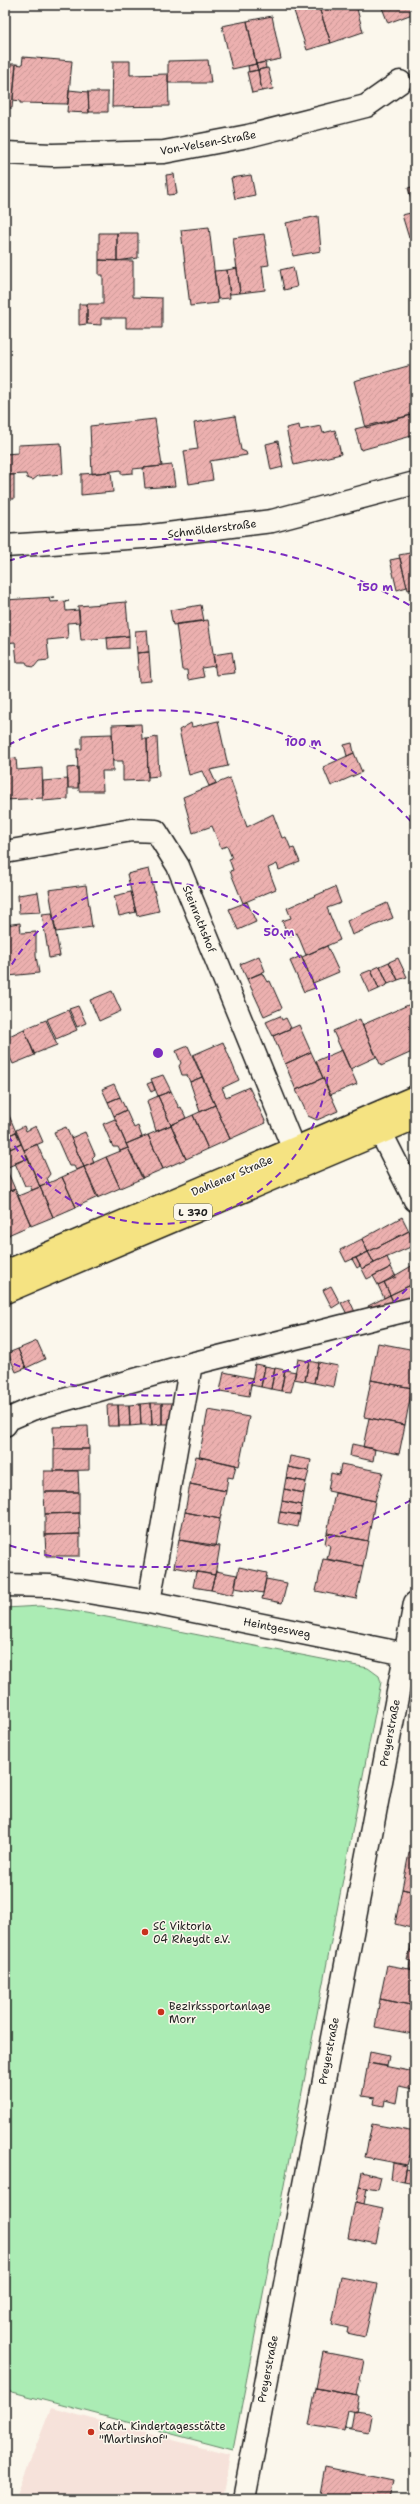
<svg xmlns="http://www.w3.org/2000/svg" width="420" height="2504" font-family="'Shantell Sans',sans-serif">
<style>
.built{fill:#f6e2da}
.garden{fill:#abecb4;stroke:#648468}
.building{fill:url(#building-hatch);stroke:#1c1c1c}
.lines{fill:none;stroke-linecap:round;stroke-linejoin:round}
.minor-casing{stroke:#1c1c1c;stroke-width:25}
.major-casing{stroke:#1c1c1c;stroke-width:25}
.minor{stroke:#fbf7ec;stroke-width:22}
.major{stroke:#f5e382;stroke-width:22}
.ring{fill:none;stroke:#7b2cbf;stroke-width:2;stroke-dasharray:7 5}
.poi-dot{fill:#c8321e;stroke:#fbf7ec;stroke-width:1.5}
.labels{text-anchor:middle;dominant-baseline:central;stroke-width:3;stroke-linejoin:round;paint-order:stroke}
.shield{fill:#fbf7ec;stroke:#5f5e5a;stroke-width:1}
.shield-label{font-size:10px;font-weight:bold;fill:#1c1c1c}
.street-label{font-size:11px;fill:#1c1c1c;stroke:#fbf7ec}
.poi-label{font-size:11px;fill:#1c1c1c;stroke:#fbf7ec;text-anchor:start}
.centre{fill:#7b2cbf;stroke:#fbf7ec;stroke-width:2}
.ring-label{font-size:12px;text-anchor:middle;font-weight:bold;fill:#7b2cbf;stroke:#fbf7ec;stroke-width:3;stroke-linejoin:round;paint-order:stroke}
</style>
<defs>
<pattern id="building-hatch" width="6" height="6" patternUnits="userSpaceOnUse"><rect width="6" height="6" fill="#ecb0af"/><path d="M-1 1l2-2M0 6l6-6M5 7l2-2" fill="none" stroke="#ca9796"/></pattern>
</defs>
<rect width="100%" height="100%" fill="#fbf7ec"/>
<filter id="ink" filterUnits="userSpaceOnUse"><feTurbulence type="fractalNoise" baseFrequency=".025" numOctaves="2"/><feDisplacementMap in="SourceGraphic" scale="8" xChannelSelector="R" yChannelSelector="G"/><feConvolveMatrix kernelMatrix="1 2 1 2 8 2 1 2 1" color-interpolation-filters="sRGB"/></filter>
<g filter="url(#ink)">
<path class="built" d="M51,2408L230,2455L222,2499H33L17,2494Z"/>
<path class="garden" d="M40,1606L86,1613L368,1668L379,1676L381,1682L233,2450L5,2390V1608Z"/>
<path class="building" d="M292,5H318L331,43L307,50Z
M318,5H356L363,32L331,43Z
M381,5H415V13L388,23Z
M272,16L281,59L256,64L247,21Z
M247,21L256,64L232,69L222,26Z
M23,57L72,61L68,104L20,103V101L13,100L16,64L22,65Z
M208,60L211,83H168V61Z
M113,61H130V75L168,74L169,106L112,107Z
M265,62L266,68L258,70L256,64Z
M11,64H16L12,108H5V72H11Z
M256,64L258,70L249,72L248,66Z
M268,68L273,89L262,91L258,70Z
M258,70L262,91L252,93L247,72Z
M69,90L88,92L89,113L67,112Z
M88,92H108V112H89Z
M174,174L177,194L168,195L166,175Z
M251,175L255,195L235,199L231,178Z
M415,186V212L408,188Z
M415,212V237L409,238L402,215Z
M318,216L321,251L293,256L286,223Z
M209,227L218,303L190,306L181,230Z
M99,233H117V261L99,260Z
M117,233H138V258L117,261Z
M264,234L269,265L262,266L265,290L240,293L233,238Z
M99,260L133,261V297L162,298V328H126V318H101V325L87,324V304H103V275H99Z
M293,267L297,287L284,290L280,270Z
M237,268L240,293L230,294L227,270Z
M227,270L230,298L218,299L214,271Z
M79,304H87V324L79,325Z
M415,364V414L366,428L354,381Z
M415,414V435L361,450L355,429Z
M235,416L241,450L246,452L247,455L210,461L213,480L189,484L184,451L198,449L194,423Z
M155,419L162,466L133,469V473L121,474V470L92,474L90,426Z
M299,425L300,430L321,426L323,433L335,430L341,454L294,465L286,428Z
M278,441L283,467L271,470L266,444Z
M61,443L63,474L38,476L33,480L27,478L26,474L5,475V454L18,453V445Z
M172,465L175,486L145,488L143,468Z
M111,472L113,492L81,495V474Z
M5,475H14V499H5Z
M415,552V588L408,590L399,555Z
M400,558L407,587L397,590L390,560Z
M54,597L49,598L50,602L69,601L65,602L66,611L79,610L80,622L67,623L68,638L47,640L49,660L39,661L34,667L28,666L26,662H17L15,642L5,643V610L8,609L5,600Z
M126,602L129,636L81,640L78,606Z
M201,605L204,621L173,625L170,610Z
M208,620L215,666L202,668L204,677L188,680L187,670H182L176,624Z
M147,630L149,652L137,653L135,631Z
M129,636V648L108,649L107,638Z
M149,652L151,681L139,682L137,653Z
M232,652L235,673L216,675L213,655Z
M218,721L228,766L210,770L216,783L209,786L202,771L189,775L179,730L191,723L192,727Z
M141,724L142,739H147L148,780L123,781V761H113L112,725Z
M112,734L113,771H102L103,791H79L77,749H82V735Z
M157,737L159,776L148,777L147,739Z
M352,743L354,753L347,756L344,745Z
M354,753L362,772L331,786L323,767Z
M16,758L17,770L42,768L43,798L5,800V759Z
M78,767V788H68L67,768Z
M230,778L247,827L273,814L282,838L286,837L291,849L294,848L300,862L279,870L277,864L268,868L276,889L243,903L230,871L233,870L229,859L232,858L227,846L221,848L212,826L193,833L183,797Z
M68,779V799L43,801V781Z
M149,869L159,911L137,916L127,874Z
M86,885L92,927L56,932L49,890Z
M335,887L341,903L327,908L340,940L306,955L297,933L289,937L282,921L291,918L287,908Z
M38,892L41,912L19,913L18,895Z
M131,892L136,912L119,916L114,896Z
M247,902L256,922L238,930L229,909Z
M387,903L393,918L352,935L347,921Z
M52,913L60,956L49,958L42,914Z
M20,923L21,933L36,932V956L39,973L8,976L5,925Z
M327,946L339,972L313,983L302,957Z
M259,956L265,971L247,979L240,964Z
M301,956L315,988L304,992L290,961Z
M398,958L407,977L398,980L389,962Z
M389,962L398,980L388,984L380,966Z
M380,966L388,984L379,989L371,970Z
M371,970L379,989L370,993L361,974Z
M262,973L267,982L270,981L282,1008L264,1016L247,979Z
M112,991L121,1011L99,1021L90,1000Z
M415,1002V1053L412,1052L381,1066L362,1025Z
M78,1006L86,1023L77,1027L69,1009Z
M68,1010L77,1030L56,1039L47,1019Z
M280,1016L282,1020L286,1018L291,1028L273,1036L266,1022Z
M360,1019L376,1057L350,1069L333,1031Z
M46,1020L57,1045L34,1054L24,1029Z
M299,1025L311,1052L285,1064L273,1036Z
M24,1029L35,1055L13,1064L5,1046V1038Z
M223,1042L239,1080L222,1088L226,1097L249,1087L266,1123L230,1139L193,1055Z
M188,1046L202,1077L190,1082L187,1075H182L179,1066L181,1063L176,1051Z
M342,1050L357,1084L330,1095L316,1061Z
M311,1052L323,1078L296,1090L285,1064Z
M163,1075L171,1091L158,1096L151,1079Z
M202,1077L215,1105L200,1112L190,1082Z
M323,1078L338,1111L317,1120L308,1116L296,1090Z
M152,1082L155,1090L151,1092L147,1084Z
M114,1084L120,1097L108,1102L102,1089Z
M171,1091L179,1108L181,1107L186,1118L171,1125L158,1096Z
M158,1096L171,1125L156,1131L147,1101Z
M120,1097L126,1110L114,1116L108,1102Z
M215,1105L230,1139L208,1149L193,1115Z
M126,1110L134,1128L138,1126L142,1137L126,1144L114,1116Z
M8,1113L16,1132L5,1137V1114Z
M193,1115L208,1149L186,1159L171,1125Z
M115,1119L128,1148L120,1151L118,1147H113L103,1124Z
M171,1125L186,1159L163,1169L148,1135Z
M24,1126L26,1131L36,1126L43,1142L24,1150L16,1130Z
M66,1127L84,1167L76,1170L74,1166H69L54,1132Z
M16,1132L21,1144L8,1150L5,1137Z
M85,1132L95,1155L92,1158L94,1163L84,1167L71,1138Z
M148,1135L163,1169L142,1178L126,1144Z
M21,1144L28,1158L6,1168L5,1151Z
M37,1144L50,1174L47,1178L49,1183L40,1187L24,1150Z
M128,1148L143,1178L120,1188L106,1157Z
M106,1157L120,1188L97,1198L84,1167Z
M28,1158L40,1187L32,1190L30,1186H25L15,1163Z
M5,1166L15,1189L5,1193Z
M84,1167L98,1197L76,1207L62,1177Z
M62,1177L76,1207L53,1217L40,1187Z
M40,1187L53,1217L31,1226L18,1196Z
M15,1189L31,1225L8,1235L5,1228V1193Z
M402,1217L409,1231L368,1252L362,1239Z
M5,1228L9,1236L5,1238Z
M409,1231L415,1245L374,1263L368,1252Z
M362,1239L368,1252L346,1262L340,1250Z
M368,1252L374,1263L362,1269L356,1258Z
M387,1257L391,1267L367,1279L362,1269Z
M356,1258L360,1266L357,1268L352,1259Z
M415,1264V1283L390,1295L384,1282Z
M391,1267L396,1277L378,1285L373,1276Z
M384,1282L390,1295L384,1298L378,1285Z
M415,1283V1300L396,1308L390,1295Z
M331,1286L340,1303L332,1308L323,1290Z
M390,1295L396,1308L371,1313L368,1306Z
M349,1299L355,1312L348,1316L341,1303Z
M37,1341L45,1359L26,1368L18,1349Z
M378,1343L415,1350V1371L412,1388L371,1380Z
M18,1349L26,1368L16,1372L8,1353Z
M298,1359L309,1361L305,1381L294,1379Z
M309,1361L318,1363L314,1383L305,1381Z
M318,1362L338,1366L334,1387L314,1383Z
M255,1364L265,1366L261,1387L251,1385Z
M265,1366L275,1368L271,1389L261,1387Z
M275,1368L285,1370L281,1391L271,1389Z
M285,1370L296,1372L291,1392L281,1391Z
M224,1372L252,1378L249,1396L220,1391Z
M371,1380L412,1388L405,1425L364,1417Z
M151,1403L152,1425H141L140,1404Z
M151,1403H162V1424L152,1425Z
M162,1403H173V1424H162Z
M140,1404L141,1425L130,1426L129,1405Z
M107,1405H118L119,1426H108Z
M118,1405H129L130,1426H119Z
M208,1410L249,1417L239,1466L199,1457Z
M369,1418L405,1425L399,1454L363,1447Z
M88,1426L89,1449H54L53,1427Z
M352,1444L375,1449L373,1461L350,1456Z
M54,1449H89V1470L54,1471Z
M196,1456L236,1465L233,1478L228,1477L226,1491L190,1484Z
M290,1456L311,1460L309,1471L288,1467Z
M341,1464L383,1472L375,1501L328,1491L331,1473L339,1475Z
M288,1467L309,1471L306,1482L286,1478Z
M44,1471H78L79,1492H44Z
M286,1478L306,1482L304,1493L284,1489Z
M190,1484L226,1491L220,1519L185,1512Z
M284,1489L304,1493L302,1505L282,1501Z
M44,1492H79V1513L45,1514Z
M335,1493L375,1501L368,1541L327,1533Z
M282,1501L302,1505L300,1515L280,1512Z
M185,1512L220,1519L215,1547L179,1540Z
M280,1512L300,1515L298,1527L278,1523Z
M79,1513L80,1534L45,1535V1514Z
M327,1533L368,1541L363,1566L327,1559L330,1545L325,1544Z
M80,1534V1556H46L45,1535Z
M179,1540L220,1546L215,1575L174,1567Z
M323,1559L363,1566L356,1599L316,1591Z
M239,1567L267,1573L263,1593L235,1588Z
M216,1571L237,1575L233,1595L211,1590Z
M196,1572L215,1575L211,1590L193,1587Z
M266,1579L287,1583L282,1603L262,1599Z
M409,1853L415,1854V1892L402,1889Z
M402,1889L415,1892V1929L395,1924Z
M412,1938L415,1939V1951L410,1950Z
M410,1950L415,1951V1962L407,1960Z
M410,1961L415,1962V1970L409,1969Z
M387,1965L415,1970L411,2005L380,1999Z
M380,1999L415,2006L413,2034L375,2027Z
M370,2052L389,2056L387,2066L368,2063Z
M368,2063L415,2072L413,2089L399,2086L396,2103L385,2100L384,2106L374,2104L375,2098L362,2096Z
M372,2124L415,2132L414,2156L410,2155L407,2165L365,2157Z
M393,2163L407,2166L404,2182L391,2179Z
M406,2169L415,2171V2184L404,2182Z
M362,2172L381,2177L378,2190L359,2187Z
M359,2187L367,2188L364,2204L356,2202Z
M355,2202L383,2208L376,2244L348,2238Z
M341,2277L377,2284L365,2337L347,2333L348,2328L332,2324Z
M323,2352L364,2360L357,2396L316,2388Z
M316,2388L359,2396L356,2412L348,2410L344,2431L309,2425Z
M354,2411L369,2413L372,2416L369,2432L345,2428H351Z
M325,2467L393,2481L389,2499H319Z"/>
<g class="lines">
<g class="minor-casing">
<path id="minor" d="M5,153L52,155L164,152L248,136L366,106L400,82
M5,546L143,537L272,521L415,483
M5,852L132,830L156,831L178,866L294,1150
M381,1133L415,1200
M5,1425L9,1419L32,1409L191,1364L415,1308
M5,1585L51,1586L149,1602L415,1656
M149,1602L191,1364
M244,2499L415,1603"/>
</g>
<g class="major-casing">
<path id="major" d="M5,1272L415,1097
M5,1292L415,1118"/>
</g>
<use href="#minor" class="minor"/>
<use href="#major" class="major"/>
</g>
</g>
<g class="ring">
<path d="M6 975A171 171 0 1 1 6 1131"/>
<path d="M415 1280A343 343 0 0 1 8 1361M8 745A343 343 0 0 1 415 826"/>
<path d="M411 1500A514 514 0 0 1 8 1545M8 561A514 514 0 0 1 411 606"/>
</g>
<g class="poi-dot">
<circle cx="145" cy="1932" r="4"/>
<circle cx="161" cy="2012" r="4"/>
<circle cx="91" cy="2432" r="4"/>
</g>
<g class="labels">
<rect class="shield" x="174" y="1204" width="38" height="16" rx="3"/>
<g class="shield-label">
<text x="193" y="1212">L 370</text>
</g>
<g class="street-label">
<text transform="translate(208 143) rotate(-10)">Von-Velsen-Straße</text>
<text transform="translate(212 529) rotate(-7)">Schmölderstraße</text>
<text transform="translate(199 919) rotate(68)">Steinrathshof</text>
<text transform="translate(232 1176) rotate(-23)">Dahlener Straße</text>
<text transform="translate(277 1628) rotate(11)">Heintgesweg</text>
<text transform="translate(390 1733) rotate(-79)">Preyerstraße</text>
<text transform="translate(329 2051) rotate(-79)">Preyerstraße</text>
<text transform="translate(268 2369) rotate(-79)">Preyerstraße</text>
</g>
<g class="poi-label">
<text x="153" y="1926">SC Viktoria<tspan x="153" dy="13">04 Rheydt e.V.</tspan></text>
<text x="169" y="2006">Bezirkssportanlage<tspan x="169" dy="13">Morr</tspan></text>
<text x="99" y="2426">Kath. Kindertagesstätte<tspan x="99" dy="13">"Martinshof"</tspan></text>
</g>
</g>
<circle cx="158" cy="1053" r="6" class="centre"/>
<g class="ring-label">
<text x="375" y="591">150 m</text>
<text x="303" y="746">100 m</text>
<text x="279" y="936">50 m</text>
</g>
<rect width="420" height="2504" fill="none" stroke="#fbf7ec" stroke-width="20"/>
<rect x="10" y="10" width="400" height="2484" fill="none" stroke="#1c1c1c" stroke-width="1.5" filter="url(#ink)"/>
</svg>
